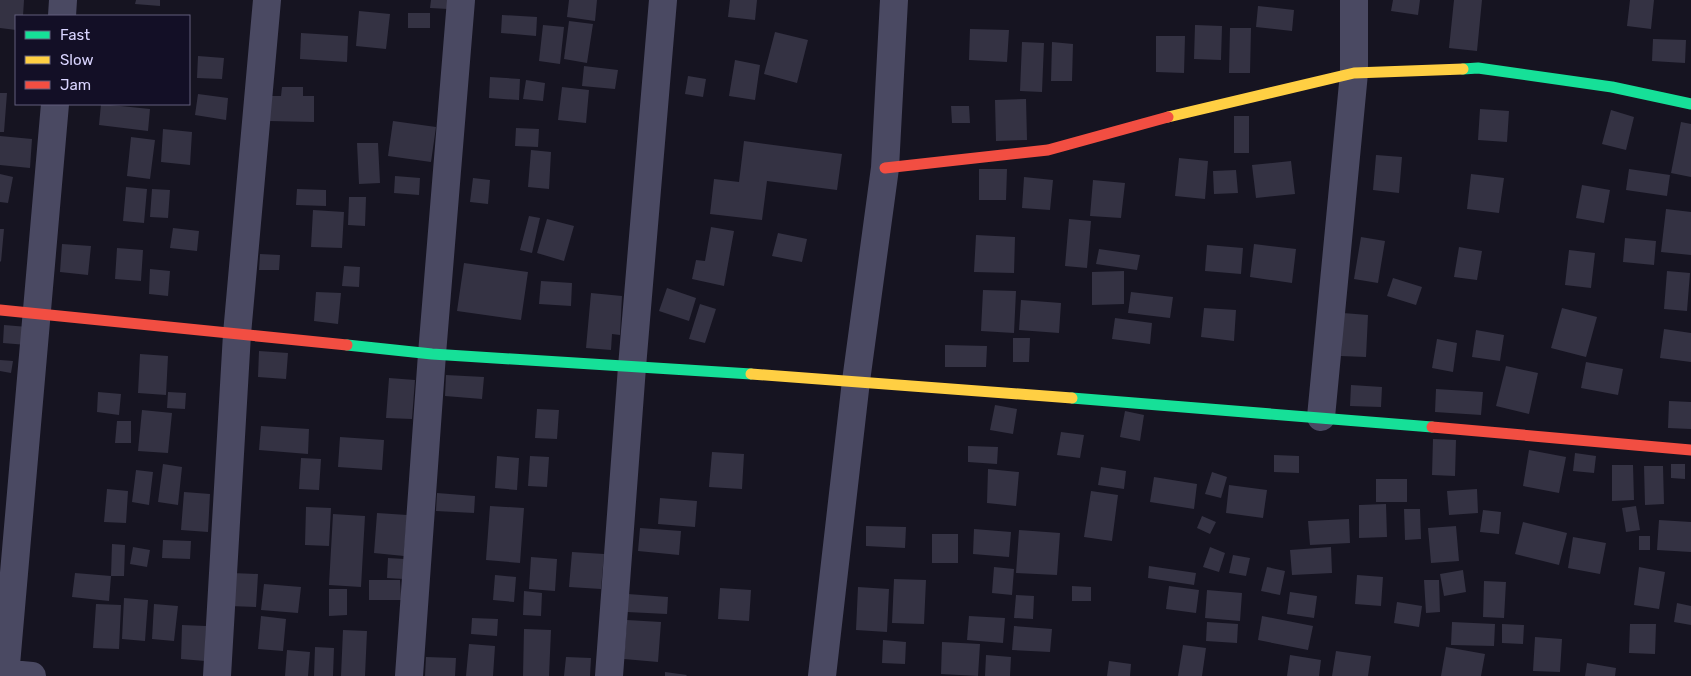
<svg xmlns="http://www.w3.org/2000/svg" width="1691" height="676" font-family="Rubik,sans-serif">
<style>
.building{fill:#343243}
.lines{fill:none;stroke-linecap:round;stroke-linejoin:round}
.street{stroke:#4a4962;stroke-width:28}
.fast{stroke:#16e098;stroke-width:11}
.slow{stroke:#ffcf43;stroke-width:11}
.jam{stroke:#f24e42;stroke-width:11}
</style>
<rect width="100%" height="100%" fill="#161421"/>
<path class="building" d="M0,0H24L23,16H16V30L0,28Z
M136,0H160V6L135,4Z
M431,0H449L448,9L430,8Z
M569,0H597L595,21L567,17Z
M730,0H757L755,20L728,17Z
M1393,0H1420L1418,15L1391,11Z
M1454,0H1482L1477,51L1449,48Z
M1630,0H1654L1651,29L1627,26Z
M1258,6L1294,10L1292,31L1256,27Z
M359,11L390,14L386,49L356,46Z
M408,13H430V28H408Z
M502,15L537,17L536,36L501,33Z
M569,21L593,24L587,63L564,59Z
M543,25L564,27L560,64L539,61Z
M1195,25L1222,26L1221,60L1194,59Z
M1230,28H1251L1250,73H1229Z
M970,29L1009,30L1007,62L969,60Z
M775,32L808,40L797,83L764,74Z
M301,33L348,36L347,62L300,59Z
M1156,36H1185L1184,73L1156,72Z
M1653,39L1686,40L1685,63L1652,61Z
M1022,42L1044,43L1042,92L1020,91Z
M1052,42L1073,44L1072,81H1051Z
M198,56L224,58L222,79L197,78Z
M735,60L760,65L755,100L729,96Z
M584,66L618,70L615,89L582,86Z
M688,76L706,79L703,97L685,94Z
M490,77L520,79L519,100L489,98Z
M526,80L545,83L543,101L523,99Z
M282,87H303V96H314V122L269,121V96H281Z
M562,87L589,90L586,123L558,120Z
M0,93H7L4,132H0Z
M198,94L228,98L226,120L195,115Z
M1026,99L1027,140L996,141L995,100Z
M101,104L150,109L148,131L99,125Z
M951,106H969L970,123H952Z
M1480,109L1509,111L1507,142L1478,140Z
M1611,110L1634,117L1626,150L1602,144Z
M1234,116H1249V153H1234Z
M393,121L436,127L431,162L388,156Z
M1681,122L1691,124V177L1671,173Z
M516,128L539,129L538,147L515,146Z
M163,129L192,132L190,165L161,162Z
M0,136L32,139L30,168L0,165Z
M131,137L155,140L150,179L127,176Z
M744,141L842,154L837,190L767,181L762,220L710,214L714,179L739,182Z
M357,143H378L380,183L359,184Z
M531,150L551,152L549,189L528,187Z
M1376,155L1402,157L1399,193L1373,190Z
M1179,158L1208,161L1205,199L1175,196Z
M1291,161L1295,194L1256,198L1252,165Z
M979,169H1007L1006,200H979Z
M1629,169L1670,175L1667,196L1626,190Z
M1236,170L1238,193L1214,194L1213,171Z
M0,174L13,177L8,203L0,202Z
M1471,174L1504,178L1499,213L1467,209Z
M395,176L420,178L419,195L394,193Z
M1024,177L1053,180L1050,210L1022,208Z
M473,178L490,180L488,204L470,202Z
M1093,180L1125,183L1121,218L1090,216Z
M1582,185L1610,190L1604,223L1576,218Z
M126,187L147,189L144,223L123,221Z
M152,189L170,190L168,218L150,217Z
M297,189L326,190V206L296,205Z
M349,197H366L365,226L348,225Z
M1666,209L1691,212V255L1661,252Z
M313,210L344,212L342,248L311,247Z
M529,216L540,218L532,253L520,250Z
M547,219L574,226L564,261L537,253Z
M1069,219L1091,221L1087,268L1065,266Z
M711,227L734,231L724,286L692,279L696,260L705,261Z
M173,228L199,231L197,251L170,248Z
M0,229H4L1,262L0,261Z
M778,233L807,239L802,262L772,256Z
M976,235L1015,237L1014,273L974,272Z
M1361,237L1385,241L1378,283L1354,279Z
M1625,238L1656,241L1654,265L1623,262Z
M62,244L91,246L88,275L60,272Z
M1254,244L1296,249L1292,283L1250,277Z
M1207,245L1243,248L1241,274L1205,271Z
M1459,247L1482,251L1477,280L1454,277Z
M117,248L143,250L141,281L115,279Z
M1099,249L1140,255L1137,270L1096,264Z
M1569,250L1595,253L1591,288L1565,285Z
M260,254L280,255L279,270H259Z
M464,263L528,272L521,320L457,311Z
M344,266L360,267L359,287L342,286Z
M150,269L170,271L168,296L149,294Z
M1124,271V304L1092,305V272Z
M1667,271L1690,273L1687,311L1664,309Z
M1393,278L1422,287L1416,305L1387,296Z
M541,281L572,283L571,306L539,304Z
M667,288L696,298L689,321L659,311Z
M983,290L1016,291L1014,333L981,331Z
M316,292L341,293L338,324L314,321Z
M1131,292L1173,297L1170,318L1128,313Z
M591,293L622,296L620,335L612,334L611,350L586,348Z
M1021,300L1061,303L1059,333L1019,330Z
M700,304L716,309L705,343L689,339Z
M1204,308L1236,310L1234,341L1201,337Z
M1562,308L1597,317L1586,357L1551,348Z
M1343,313L1368,315L1366,357L1341,356Z
M1115,318L1152,323L1150,344L1112,339Z
M4,325L28,327L27,345L3,343Z
M1664,329L1691,333V362L1660,358Z
M1476,330L1504,335L1500,361L1472,357Z
M1013,338H1030L1029,362H1013Z
M1437,339L1457,343L1453,372L1432,368Z
M945,345L987,346L986,367H945Z
M259,351L288,353L286,379L258,377Z
M140,354L168,356L166,395L138,393Z
M0,360L13,361L11,373L0,371Z
M1586,362L1623,369L1618,395L1581,388Z
M1506,366L1538,373L1529,414L1496,406Z
M446,375L484,377L482,399L445,396Z
M389,378L415,380L412,419L386,418Z
M1351,385L1382,387L1381,407L1350,406Z
M1436,389L1483,392L1481,415L1435,412Z
M98,392L121,394L119,415L97,412Z
M168,392L186,393L185,409L167,408Z
M1669,401L1691,402V429L1668,428Z
M995,405L1017,409L1013,434L990,430Z
M537,409L559,410L557,439L535,438Z
M142,410L172,413L168,453L138,451Z
M1125,411L1144,415L1140,441L1120,437Z
M117,421H131V443H115Z
M261,426L309,429L308,454L259,450Z
M1061,432L1084,435L1080,458L1057,455Z
M340,437L384,440L382,470L338,467Z
M1433,439L1456,440L1455,476L1432,475Z
M968,446L998,447L997,464L968,462Z
M1529,450L1566,457L1559,493L1523,486Z
M712,452L744,454L742,489L709,487Z
M1575,453L1596,456L1594,473L1573,471Z
M1274,455L1299,456V473L1274,472Z
M497,456L519,458L517,490L495,488Z
M530,456L549,457L547,487L528,486Z
M301,458L321,459L319,490L299,489Z
M163,464L182,467L178,505L158,502Z
M1671,464H1685V479L1671,478Z
M1612,465H1633L1634,500L1612,501Z
M1644,466H1663L1664,504L1645,505Z
M1101,467L1126,471L1124,489L1098,485Z
M988,469L1019,472L1016,506L987,503Z
M136,470L153,472L149,505L132,502Z
M1212,472L1227,477L1221,498L1205,494Z
M1154,477L1197,484L1194,509L1150,502Z
M1376,479H1407V502H1376Z
M1229,485L1267,490L1263,518L1226,513Z
M107,489L128,491L126,523L104,522Z
M1477,489L1478,513L1449,515L1447,491Z
M1091,491L1118,495L1112,541L1084,537Z
M184,492L210,494L208,532L181,530Z
M437,493L475,496L474,513L436,511Z
M660,498L697,501L695,527L658,524Z
M1386,504L1387,537L1359,538V505Z
M490,506L524,508L520,563L486,560Z
M1636,506L1640,530L1626,532L1622,508Z
M306,507L331,508L329,546L305,545Z
M1404,509H1420L1421,539L1405,540Z
M1483,510L1501,512L1499,534L1480,532Z
M377,513L407,515L404,556L374,553Z
M333,514L365,516L361,587L329,585Z
M1202,516L1216,522L1210,534L1197,528Z
M1349,519L1350,543L1310,545L1308,521Z
M1659,520L1691,522V552L1657,550Z
M1523,522L1567,533L1559,565L1515,554Z
M866,526L906,527L905,548L866,546Z
M1456,526L1459,561L1431,563L1428,528Z
M640,528L681,531L679,555L638,551Z
M974,529L1011,532L1009,557L973,554Z
M1019,530L1060,533L1057,575L1016,573Z
M932,534H958V563H932Z
M1639,536H1650V550H1639Z
M1573,537L1606,543L1600,574L1568,568Z
M163,540L191,541L190,559L162,558Z
M112,544L125,545L124,576H111Z
M133,547L150,550L147,567L130,564Z
M1210,547L1225,553L1219,572L1203,567Z
M1331,547L1332,573L1292,575L1290,550Z
M572,552L604,554L601,589L569,587Z
M1233,555L1250,558L1246,576L1229,573Z
M531,557L557,559L555,591L529,589Z
M388,558L405,559L404,579L387,578Z
M1149,566L1196,573L1194,585L1148,578Z
M994,567L1014,569L1012,595L992,593Z
M1267,567L1285,571L1280,595L1261,591Z
M1639,567L1665,572L1659,609L1634,605Z
M1463,570L1466,592L1444,596L1440,574Z
M75,573L111,576L109,601L72,597Z
M232,573L258,574L256,607L230,606Z
M495,575L516,577L514,602L493,600Z
M1357,575L1383,577L1381,606L1355,604Z
M894,579L926,580L924,624L892,623Z
M369,580H400L401,600H369Z
M1424,580H1439L1440,612L1426,613Z
M1484,581L1506,582L1504,618L1483,617Z
M264,584L301,587L298,613L261,610Z
M1072,586L1091,587V601H1072Z
M1169,586L1199,590L1196,613L1166,609Z
M858,587L889,589L887,632L856,630Z
M720,588L751,590L749,621L718,619Z
M329,589H347V615L329,616Z
M1207,590L1242,593L1240,621L1205,618Z
M524,591L542,593L541,616L523,615Z
M1290,592L1317,596L1314,618L1287,614Z
M628,594L668,597L667,614L627,612Z
M1016,595L1034,596L1033,619L1014,618Z
M124,598L148,600L145,641L122,639Z
M1397,602L1422,606L1419,627L1394,623Z
M1677,603L1691,606V625L1674,622Z
M96,604L121,605L119,649L93,648Z
M154,604L178,606L174,641L152,639Z
M261,616L286,619L283,651L258,649Z
M969,616L1005,618L1003,643L967,640Z
M1262,616L1313,626L1308,650L1258,640Z
M472,618L498,619L497,636L471,634Z
M627,620L661,622L658,662L624,659Z
M1207,622L1238,624L1237,643L1206,641Z
M1452,622L1495,624L1494,646L1451,645Z
M1502,624L1524,625L1523,644L1502,643Z
M1630,624H1656L1655,654L1629,653Z
M182,625L206,626L205,661L181,659Z
M1014,626L1052,629L1050,652L1012,650Z
M524,629L551,630L549,676H523Z
M343,630L367,631L365,676H341Z
M1535,637L1562,639L1560,672L1533,671Z
M883,640L906,642L905,664L882,663Z
M942,642L980,644L978,676L941,674Z
M469,644L495,646L493,676H466Z
M1183,645L1206,648L1202,676H1178Z
M315,647L334,648L333,676H314Z
M1446,647L1485,654L1481,676H1441Z
M287,650L310,652L308,676H285Z
M1336,651L1371,656L1368,676H1332Z
M986,655L1011,657L1010,676H985Z
M1290,655L1321,660L1319,676H1287Z
M426,657L456,658L455,676H425Z
M566,657L591,658L590,676H564Z
M1109,661L1131,664L1130,676H1107Z
M1587,663L1616,668L1615,676H1585Z
M665,672L687,675L686,676H665Z"/>
<g class="lines">
<path class="street" d="M62,16L63,0
M1321,417L1354,73V0
M0,673L32,676
M5,676L55,104
M217,676L237,334L267,0
M409,676L432,354L461,0
M609,676L632,367L663,0
M822,676L856,381L885,168L894,0"/>
<path class="fast" d="M1463,69L1478,68L1612,87L1691,104
M347,345L432,354L751,374
M1072,398L1432,427"/>
<path class="slow" d="M1168,117L1354,73L1463,69
M751,374L1072,398"/>
<path class="jam" d="M885,168L1048,150L1168,117
M0,310L347,345
M1432,427L1691,450"/>
</g>
<rect x="15" y="15" width="175" height="90" fill="#130f26" stroke="#625e7d"/>
<rect x="25" y="31" width="25" height="8" fill="#16e098" stroke="#625e7d"/>
<text x="60" y="40" font-size="15" fill="#d9d4ff">Fast</text>
<rect x="25" y="56" width="25" height="8" fill="#ffcf43" stroke="#625e7d"/>
<text x="60" y="65" font-size="15" fill="#d9d4ff">Slow</text>
<rect x="25" y="81" width="25" height="8" fill="#f24e42" stroke="#625e7d"/>
<text x="60" y="90" font-size="15" fill="#d9d4ff">Jam</text>
</svg>
